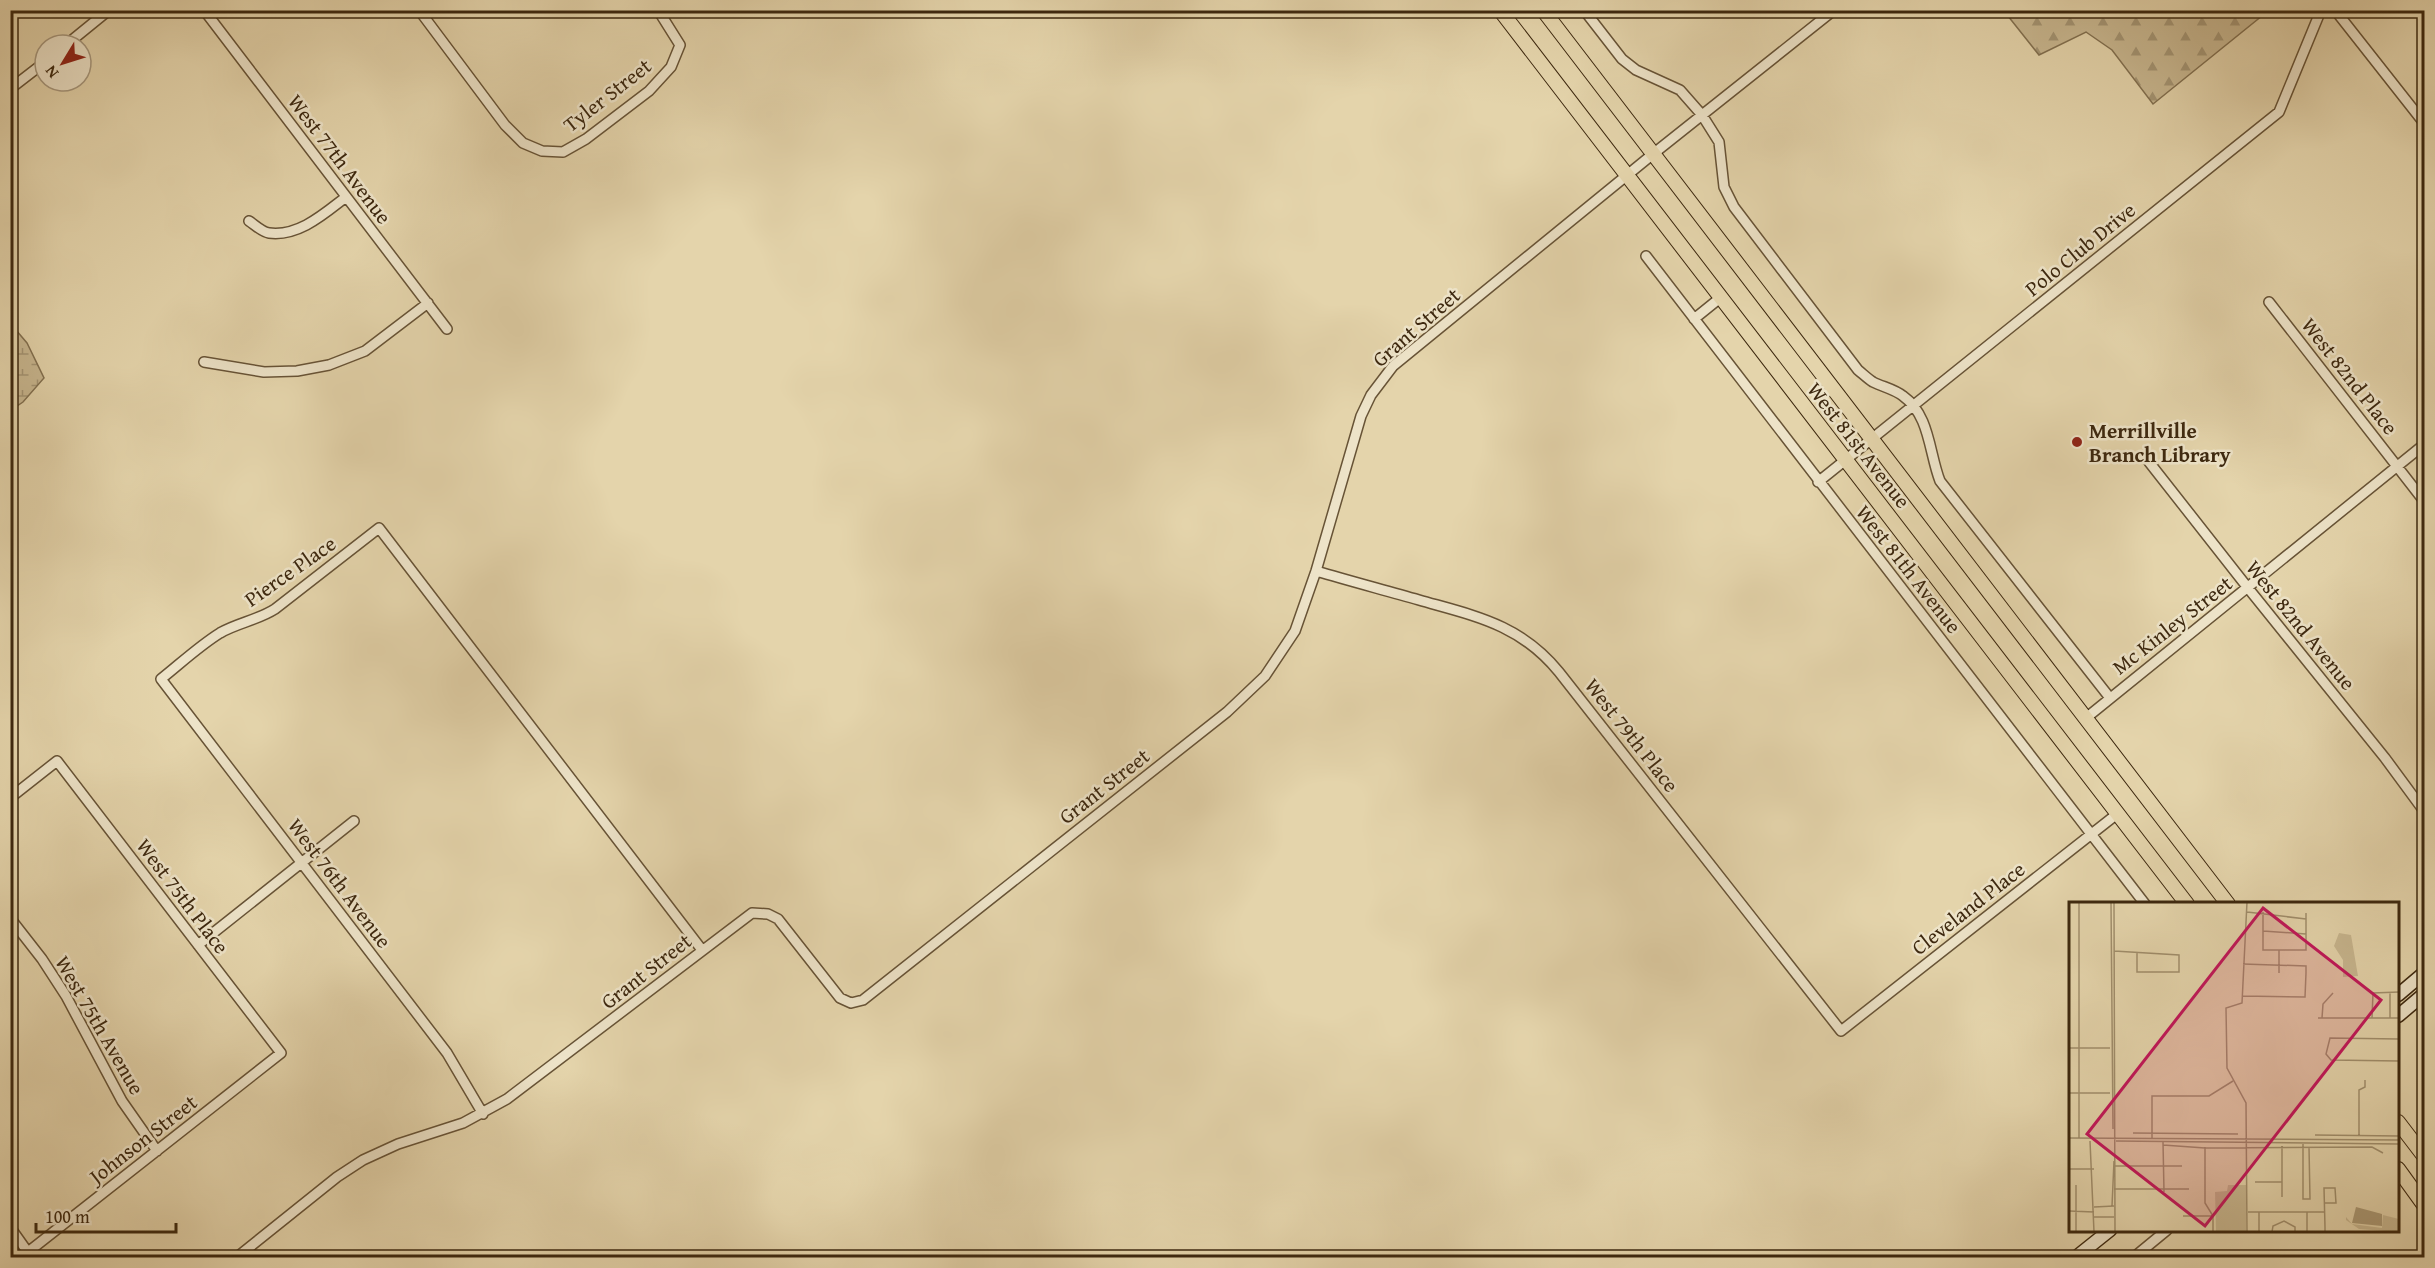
<svg xmlns="http://www.w3.org/2000/svg" width="2435" height="1268" font-family="'Gentium Book Plus',serif">
<style>
.forest{fill:url(#forest-firs);stroke:#827050;stroke-width:1.5}
.wetland{fill:url(#wetland-marsh);stroke:#827050;stroke-width:1.5}
.lines{fill:none;stroke-linecap:round;stroke-linejoin:round}
.street-casing{stroke:#675336;stroke-width:12}
.secondary-casing{stroke:#3d280f;stroke-width:15}
.primary-casing{stroke:#3d280f;stroke-width:16}
.street{stroke:#ede3c8;stroke-width:9}
.secondary{stroke:#ede3c8;stroke-width:12}
.primary{stroke:#e4d4ab;stroke-width:14}
.poi-dot{fill:#8f2418;stroke:#ede3c8;stroke-width:2}
.labels{text-anchor:middle;dominant-baseline:central;stroke-width:5;stroke-linejoin:round;paint-order:stroke}
.street-label{font-size:21px;fill:#3d280f;stroke:#ede3c8}
.poi-label{font-size:21px;font-weight:bold;fill:#3d280f;stroke:#ede3c8;text-anchor:start}
.inset-road{fill:none;stroke:#a18f6d;stroke-width:1.5}
.view{fill:#c2185b;fill-opacity:0.15;stroke:#c2185b;stroke-width:3}
.inset-edge{fill:none;stroke:#3d280f;stroke-width:3}
</style>
<defs>
<pattern id="forest-firs" width="22" height="20" patternUnits="userSpaceOnUse" patternTransform="scale(1.5)"><rect width="22" height="20" fill="#c8b790"/><path d="M5 1l3.5 6h-7zM16 11l3.5 6h-7z" fill="#a49574"/></pattern>
<pattern id="wetland-marsh" width="20" height="14" patternUnits="userSpaceOnUse" patternTransform="scale(1.5)"><rect width="20" height="14" fill="#c8b790"/><path d="M1 5h8M5 5V1M11 12h8M15 12V8" fill="none" stroke="#a49574"/></pattern>
</defs>
<rect width="100%" height="100%" fill="#e4d4ab"/>
<filter id="stains"><feTurbulence type="fractalNoise" baseFrequency=".00333" numOctaves="4"/><feColorMatrix values="0 0 0 0 .2 0 0 0 0 .09 0 0 0 0 .02 0 0 0 .5 -.17"/></filter>
<radialGradient id="worn" r=".72"><stop offset=".6" stop-color="#630" stop-opacity="0"/><stop offset="1" stop-color="#630" stop-opacity=".3"/></radialGradient>
<path class="forest" d="M2004,11H2268L2153,104L2112,50L2086,32L2039,55Z"/>
<path class="wetland" d="M10,323L27,343L44,378L23,402L11,410Z"/>
<g class="lines">
<g class="street-casing">
<path id="street" d="M204,10L447,329
M419,10L505,125L523,143L542,151L563,152L586,139L649,91L671,67L680,45L658,10
M1584,10L1622,59L1636,70L1680,90L1702,115L1719,142L1724,187L1734,207L1858,370C1863,374 1868,379 1873,382C1883,387 1894,389 1903,396C1930,415 1929,453 1940,481L2110,698
M2335,10L2424,123
M66,45L109,10
M10,89L45,62
M249,221C255,225 262,232 269,233C299,237 325,213 346,197
M1646,256L2145,904
M2269,302L2424,501
M1694,319L1720,298
M204,362L264,372L297,371L329,365L365,351L428,303
M2149,462L2248,588L2385,758L2424,811
M1818,482L2279,112L2321,10
M1316,571C1350,581 1384,590 1419,600C1475,616 1520,624 1559,672L1841,1031L2117,814
M2086,718L2421,447
M10,798L57,761L281,1053L28,1252
M10,918L42,959L66,996L122,1101L157,1151
M198,945L354,821
M483,1114L447,1053L161,679C180,664 199,646 220,633C237,623 258,620 275,609L379,528L702,950
M10,1227L32,1258
M236,1258L337,1177L363,1160L398,1144L463,1123L507,1099L752,913L768,914L778,919L840,998L851,1003L863,1000L1227,712L1265,676L1295,631L1316,571L1361,416L1371,395L1393,366L1653,154L1834,10
M2133,1258L2167,1230"/>
</g>
<g class="secondary-casing">
<path id="secondary" d="M2398,995L2424,973
M2398,1016L2424,994
M2075,1258L2110,1230"/>
</g>
<g class="primary-casing">
<path id="primary" d="M1500,10L2187,904
M1543,10L2228,904
M2398,1122L2424,1156
M2398,1169L2424,1205"/>
</g>
<use href="#street" class="street"/>
<use href="#secondary" class="secondary"/>
<use href="#primary" class="primary"/>
</g>
<circle class="poi-dot" cx="2077" cy="442" r="6"/>
<g class="labels">
<g class="street-label">
<text transform="translate(607 95) rotate(-38)">Tyler Street</text>
<text transform="translate(340 159) rotate(53)">West 77th Avenue</text>
<text transform="translate(2080 249) rotate(-39)">Polo Club Drive</text>
<text transform="translate(1416 327) rotate(-41)">Grant Street</text>
<text transform="translate(2350 376) rotate(52)">West 82nd Place</text>
<text transform="translate(1859 445) rotate(52)">West 81st Avenue</text>
<text transform="translate(1909 569) rotate(52)">West 81th Avenue</text>
<text transform="translate(290 571) rotate(-35)">Pierce Place</text>
<text transform="translate(2172 625) rotate(-38)">Mc Kinley Street</text>
<text transform="translate(2301 625) rotate(51)">West 82nd Avenue</text>
<text transform="translate(1632 735) rotate(52)">West 79th Place</text>
<text transform="translate(1104 786) rotate(-38)">Grant Street</text>
<text transform="translate(340 883) rotate(53)">West 76th Avenue</text>
<text transform="translate(183 896) rotate(53)">West 75th Place</text>
<text transform="translate(1968 908) rotate(-38)">Cleveland Place</text>
<text transform="translate(646 971) rotate(-38)">Grant Street</text>
<text transform="translate(100 1025) rotate(60)">West 75th Avenue</text>
<text transform="translate(143 1139) rotate(-38)">Johnson Street</text>
</g>
<g class="poi-label">
<text x="2089" y="430">Merrillville<tspan x="2089" dy="24">Branch Library</tspan></text>
</g>
</g>
<g transform="translate(2069 902)">
<rect width="330" height="330" fill="#e4d4ab"/>
<path d="M159,283H177V329H147L146,290L158,289ZM314,313L330,317V330L290,327L277,318V315L283,322L313,326Z" fill="#c8b790"/>
<path d="M270,31L282,33L289,74L274,75V58L265,44Z" fill="#c8b790"/>
<path d="M287,305L313,312V324L283,321Z" fill="#ab9a76"/>
<path class="inset-road" d="M10,0V236M42,0L44,227M45,0L46,330M178,0L173,101L157,106L158,166L177,201L178,330M178,10L237,17M194,10V48H237V11M194,29L237,32M210,48V71M45,49L110,53V70H68V51M321,90V116M173,94L236,95L237,71V64L174,62M249,116H330M253,116L254,102L264,91M303,116L304,91L330,90M330,137L261,136L257,152L262,158L330,159M0,146H41M0,191H41M64,231L169,232M246,233L330,234M290,234V188L296,185V178M0,236L330,238M83,236V194H140L164,179M21,239L25,330M47,239L330,242M94,240L95,290M234,242V297H241L240,245M94,243L136,246M213,244V295M136,245V301L144,314V330M136,246L303,245L314,251M46,264H113M0,267H25M186,280H213M7,283V330M45,287H120M256,301H267L266,286H255L256,325V330M43,304L45,259M25,305L45,304M0,309L25,310M179,310H256M190,310V330M238,310V330M114,314H143M25,315H45M203,330L204,324L215,319L226,325V330"/>
<path class="view" d="M194,6L312,98L136,324L18,232Z"/>
<rect width="330" height="330" class="inset-edge"/>
</g>
<rect width="2435" height="1268" fill="none" stroke="#e4d4ab" stroke-width="36"/>
<rect x="12" y="12" width="2411" height="1244" fill="none" stroke="#3d280f" stroke-width="3"/>
<rect x="18" y="18" width="2399" height="1232" fill="none" stroke="#3d280f" stroke-width="1.5"/>
<g transform="translate(63 63) rotate(232)"><circle r="28" fill="#ede3c8" stroke="#a7987e" stroke-width="1.5"/>
<path d="M0-4.5L10 22L0 15L-10 22Z" fill="#8f2418"/>
<text y="-9" font-size="16" font-weight="bold" text-anchor="middle" fill="#3d280f">N</text>
</g>
<path d="M36 1223v9h140v-9" fill="none" stroke="#3d280f" stroke-width="3"/>
<text x="45" y="1223" font-size="18" fill="#3d280f" stroke="#ede3c8" stroke-width="4.5" paint-order="stroke">100 m</text>
<rect width="100%" height="100%" filter="url(#stains)"/>
<rect width="100%" height="100%" fill="url(#worn)"/>
</svg>
